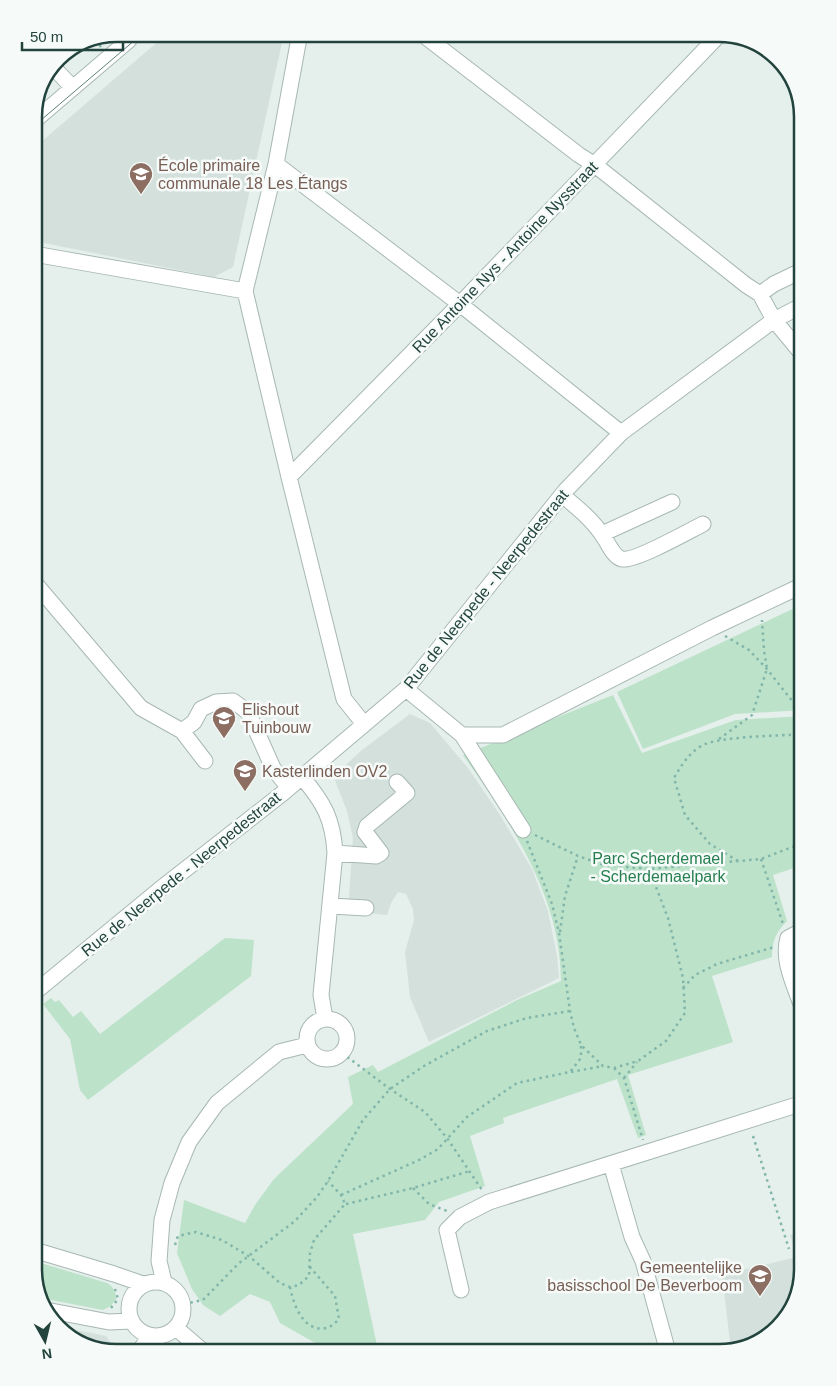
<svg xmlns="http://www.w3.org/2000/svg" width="837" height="1386" font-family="Arial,sans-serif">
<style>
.built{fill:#d3e0db}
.green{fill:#bce2c9}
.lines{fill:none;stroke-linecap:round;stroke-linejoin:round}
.minor-casing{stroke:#a7b8b3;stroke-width:17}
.path{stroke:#82b6aa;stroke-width:2.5;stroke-dasharray:2.5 4;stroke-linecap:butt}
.minor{stroke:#fff;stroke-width:15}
.tram{stroke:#5c7f78;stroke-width:1}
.labels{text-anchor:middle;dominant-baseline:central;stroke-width:5;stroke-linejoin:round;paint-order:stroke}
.education-label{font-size:16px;fill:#785e54;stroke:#f6fbf9;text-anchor:start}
.street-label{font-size:16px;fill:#22443d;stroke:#f6fbf9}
.park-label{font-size:16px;fill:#277f50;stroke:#f6fbf9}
.rim{fill:none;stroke:#22443d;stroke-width:2.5}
</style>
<rect width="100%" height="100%" fill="#e5efeb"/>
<path class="built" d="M283,38L233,267L214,277L34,241V148L161,39Z
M410,714L430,723L468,768L500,815L532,869L548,911L557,956L559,978L429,1042L410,997L405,952L414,920L413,909L406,894L398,892L391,903L387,915L348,911L353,838L347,811L336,783L335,775L362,750Z
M803,1232V1269L789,1315L756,1344L731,1350L722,1275L797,1257L790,1235Z
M62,1327L106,1336L117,1352H112L71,1338Z"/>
<path class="green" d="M803,604V710L735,714L643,749L617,692Z
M613,695L642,753L736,720L803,716V865L773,875L787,921C776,932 772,941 772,957L712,976L733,1042L628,1075L646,1135L638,1138L617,1079L503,1118L504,1123L470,1136L485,1186L439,1202L425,1220L353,1234L378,1350L369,1352H331L280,1323L270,1302L250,1294L220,1316L203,1305L192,1289L177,1253L184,1200L245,1223L255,1205L274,1179L353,1104L348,1077L373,1065L378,1072L517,1000L561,981C561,896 510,822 463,755Z
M225,938L254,940L251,976L88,1100L80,1090L70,1039L43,1004L51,998L55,1002L59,1000L73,1017L81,1011L100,1034Z
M34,1261L107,1283C114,1287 116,1292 116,1299L111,1306L103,1310L41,1298L34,1268Z"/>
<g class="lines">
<g class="minor-casing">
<path id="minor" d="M426,37L579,155L595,165L746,285L760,294L774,320L803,355
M299,38L276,164L245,291L289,477L344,699L364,724
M54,68L73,88
M34,121L129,40
M276,164L460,304L621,433
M34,254L245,291
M760,294L774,284L803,270
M289,477L460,304L720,34
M562,495C578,508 594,521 605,539C609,545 614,557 622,559C634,562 689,531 703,524
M602,534L672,502
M34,582L141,708L182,731L194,722L201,709L216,702L233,701L248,712L273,768L289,788
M406,689L462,735H503L712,628L803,585
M182,731L205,761
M462,735L523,830
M302,777C324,803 333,819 335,853L321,995L325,1019
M335,853L376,856L381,853L365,832L367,826L407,793L397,782
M331,906L366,908
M34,993L159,890L283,793L406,689L565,491L621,433L774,320L803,305
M803,1010C796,988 781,961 788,938L803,930
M307 1039a20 20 0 1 1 40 0a20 20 0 1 1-40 0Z
M611,1164L632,1237L643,1261L668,1352
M34,1250L114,1274L143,1284
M129 1309a27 27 0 1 1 54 0a27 27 0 1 1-54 0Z
M164,1282L159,1261L162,1220L172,1183L189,1142L217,1103L279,1052L307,1045
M461,1290L447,1230L460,1217L489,1202L803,1103
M46,1310L109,1322L131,1321
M176,1328L204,1352
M138,1352L151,1336"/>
</g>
<path class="path" d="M101,47L98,43L102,40
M725,636L749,650L767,669L800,711L803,713
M719,739L752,715L767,669L764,650L762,620
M535,835L578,856L604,865L649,869L761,859L803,843
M527,841L552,904L559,933L570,1011L574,1028L581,1045L603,1066L614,1068L638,1061L666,1041L685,1013L683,978L668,918L649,869
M761,859L783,924
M738,861L710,844L685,815L674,778C681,766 688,754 701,746C717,736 781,736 803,734
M560,932L565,896L578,856
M683,988L695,975L717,964L774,947
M342,1053L390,1089L425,1112L447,1138L482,1190
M614,1068L624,1078L643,1140
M571,1072L603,1066
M624,1078L637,1062
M753,1136L789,1249
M413,1188L429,1204L447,1211
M341,1195L419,1160L438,1149L467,1117L517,1083L570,1072L581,1058V1046
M346,1204L413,1188L470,1171
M175,1245L178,1236L196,1232L222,1240L250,1257L280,1283L290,1287L299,1285L309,1276L310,1253L314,1240L345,1204L341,1195L328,1181
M290,1287C293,1303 303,1333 326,1328C331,1327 335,1323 339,1319L335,1296L309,1266
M184,1304L203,1300L238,1264L295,1221L317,1197L328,1181L363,1120L390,1089L424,1066L487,1031L527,1018L570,1011
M111,1308L118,1299L115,1289"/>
<use href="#minor" class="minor"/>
<path class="tram" d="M34,126L135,40"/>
</g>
<defs>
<g id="school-pin" transform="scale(1.25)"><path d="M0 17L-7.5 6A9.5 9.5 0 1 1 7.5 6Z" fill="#8d6e63" stroke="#f6fbf9"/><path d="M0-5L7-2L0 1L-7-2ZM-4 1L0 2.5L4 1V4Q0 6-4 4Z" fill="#fff"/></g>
</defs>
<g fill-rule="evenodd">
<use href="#school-pin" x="141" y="174"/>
<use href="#school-pin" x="224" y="718"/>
<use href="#school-pin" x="245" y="771"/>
<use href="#school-pin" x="760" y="1276"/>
</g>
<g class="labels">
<g class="education-label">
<text x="158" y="165">École primaire<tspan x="158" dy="18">communale 18 Les Étangs</tspan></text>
<text x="242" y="709">Elishout<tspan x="242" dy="18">Tuinbouw</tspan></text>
<text x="262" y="771">Kasterlinden OV2</text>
<text x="742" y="1267" text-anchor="end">Gemeentelijke<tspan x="742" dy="18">basisschool De Beverboom</tspan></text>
</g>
<g class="street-label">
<text transform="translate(505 257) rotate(-46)">Rue Antoine Nys - Antoine Nysstraat</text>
<text transform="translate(486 589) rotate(-51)">Rue de Neerpede - Neerpedestraat</text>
<text transform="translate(181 874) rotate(-39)">Rue de Neerpede - Neerpedestraat</text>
</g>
<g class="park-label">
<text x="658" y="858">Parc Scherdemael<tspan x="658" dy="18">- Scherdemaelpark</tspan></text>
</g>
</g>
<path d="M0 0H837V1386H0ZM117 42H719A75 75 0 0 1 794 117V1269A75 75 0 0 1 719 1344H117A75 75 0 0 1 42 1269V117A75 75 0 0 1 117 42Z" fill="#f6fbf9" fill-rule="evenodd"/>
<path class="rim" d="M117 42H719A75 75 0 0 1 794 117V1269A75 75 0 0 1 719 1344H117A75 75 0 0 1 42 1269V117A75 75 0 0 1 117 42Z"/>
<g transform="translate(45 1341) rotate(172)" stroke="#f6fbf9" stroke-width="4" paint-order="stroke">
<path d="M0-4L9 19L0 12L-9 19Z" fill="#22443d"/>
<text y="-8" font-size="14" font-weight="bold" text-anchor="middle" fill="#22443d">N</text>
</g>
<path d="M22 42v8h101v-8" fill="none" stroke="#22443d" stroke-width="2.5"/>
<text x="30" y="42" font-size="15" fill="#22443d" stroke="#f6fbf9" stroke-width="4" paint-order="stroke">50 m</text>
</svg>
